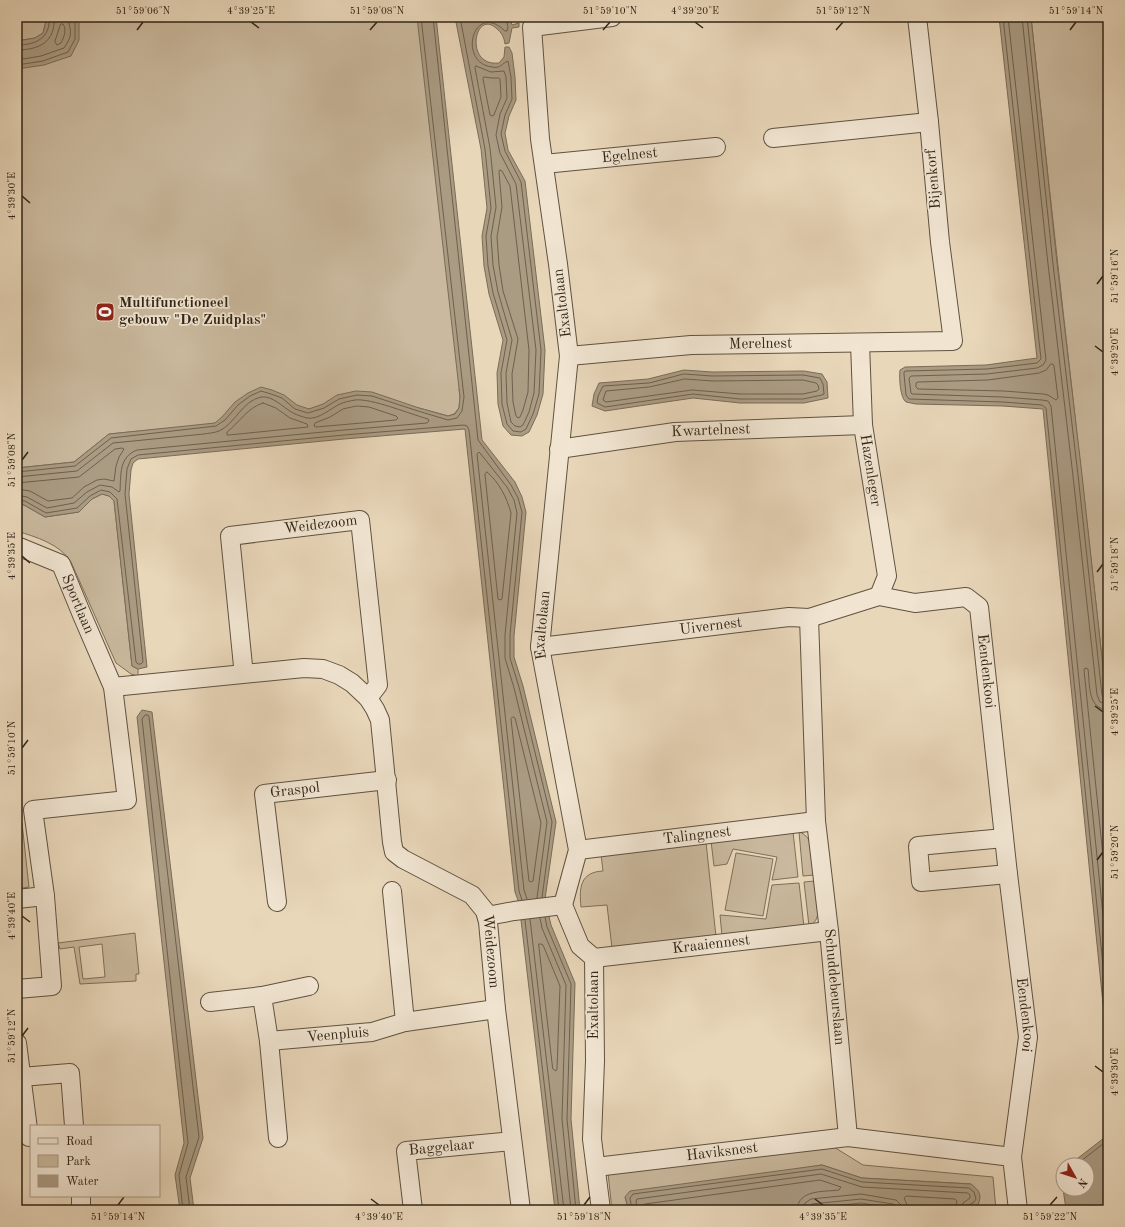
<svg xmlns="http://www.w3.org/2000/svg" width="1125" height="1227" font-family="'Old Standard TT',serif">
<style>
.green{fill:#cab99e;stroke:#7e705a;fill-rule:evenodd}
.water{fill:#aa9b83;stroke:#7a6c58}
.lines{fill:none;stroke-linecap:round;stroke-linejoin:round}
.shore{stroke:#6e604d;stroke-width:1}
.minor-casing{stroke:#5f5240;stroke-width:20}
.minor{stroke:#f1e5d2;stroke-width:18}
.ticks{fill:none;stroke:#312617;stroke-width:1.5}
.labels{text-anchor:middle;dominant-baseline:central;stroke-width:3.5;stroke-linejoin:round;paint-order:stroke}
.street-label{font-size:15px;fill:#312617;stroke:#f1e5d2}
.poi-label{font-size:15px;font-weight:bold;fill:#312617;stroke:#f1e5d2;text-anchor:start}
.neatline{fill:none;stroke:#312617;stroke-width:1.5}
.ticks-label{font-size:10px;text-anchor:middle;fill:#312617}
</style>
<rect width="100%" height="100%" fill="#e9d7ba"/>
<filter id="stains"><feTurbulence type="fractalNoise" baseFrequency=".005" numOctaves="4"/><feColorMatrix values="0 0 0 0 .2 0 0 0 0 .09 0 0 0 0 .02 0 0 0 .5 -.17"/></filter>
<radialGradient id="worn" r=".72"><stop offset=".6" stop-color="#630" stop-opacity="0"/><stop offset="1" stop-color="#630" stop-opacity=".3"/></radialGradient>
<path class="green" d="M17,17H45L46,21L43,33L35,38L17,41Z
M77,17H418L464,388L459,389L460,397L459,408L454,414L448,416L419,408L319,406L309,409L203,425L109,434L74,462L17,468V64L79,22Z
M1031,17H1108V713C1083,481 1055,249 1031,17Z
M102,494L109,496L114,501L132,666L138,669V676L131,674L116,663L71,562C60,544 36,537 17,531V503L24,505L45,517L79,512L92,499Z
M22,823L29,887L17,889V824Z
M793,832L798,877L772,880L777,857L733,849L727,864L714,866L711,841Z
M799,832C815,836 813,862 814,875L803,876Z
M706,842L716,937L612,948L607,905L581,907C579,888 580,872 603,871L601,854Z
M736,853L773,859L763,916L725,910Z
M815,881L818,913C817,919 815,923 809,926L804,882Z
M799,883L804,927L722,936L720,915L766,919L772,885Z
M135,933L139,974H136V981L80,984L74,947L60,949L58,943ZM102,944L105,977L83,979L79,947Z
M834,1147L863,1165L993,1177L996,1210H965L978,1205L971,1184L862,1178L822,1165L625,1197L629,1210H612L608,1173Z
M861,1203L904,1210H794Z"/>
<path class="water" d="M45,17H77L79,22V40L71,56L44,65L17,69V41L35,38L43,33L46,21Z
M417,17H436L482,440L515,482L522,497L526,512L514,636V657L523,686L556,822L545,899L551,925L575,983L571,1119L580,1210H555L519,903L515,892L465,429L344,439L138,459L133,463L131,470L129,494L147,667L138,669L132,666L114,501L109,496L102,494L92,499L79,512L45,517L24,505L17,503V468L74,462L109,434L215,423L222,417L235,402L248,393L261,387L272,390L284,395L297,405L309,409L323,404L337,395L356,391L372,392L419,408L448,416L455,414L459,408L460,397Z
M455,17H509L512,25L519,23V27L512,28L509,43L505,44C504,37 502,33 496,28C474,9 464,67 499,63L504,57L505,47H509L512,53L515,77L516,100L509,116L505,133L508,150L525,181L545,350L543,394L537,415L529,432L522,436L511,435L503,426L498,404L497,373L503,340L489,294L484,266L482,236L487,208L481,149Z
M999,17H1031L1057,263L1082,475L1108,713V1053L1043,409L1003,406L916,404C913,403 909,403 906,402C900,398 899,377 900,370L905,367L986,365L1037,358Z
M684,370L712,372L804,371L822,374L827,382L828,398L804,403H740L693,398L605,411L592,406L594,394L599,383L648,379Z
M142,710L152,712L203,1138L190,1178L194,1210H180L175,1175L184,1143L137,717Z
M1108,1135V1210L1066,1209L1063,1189H1087V1165H1069Z
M822,1165L862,1178L971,1184C980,1191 982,1195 978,1205L965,1210H904L861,1203L794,1210H629L625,1197L630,1191Z"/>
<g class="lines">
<path class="shore" d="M433,17L478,440L511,485L518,498L522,512L510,635V658L519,687L552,822L542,898
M460,17L485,149L491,208L486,236L488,266L493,293L507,340L501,373L502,404L507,424L513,431L521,432L526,429L533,414L539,394L541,350L521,182L505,151L501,134L505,115L512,99L511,77L508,61C502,63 501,69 492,67C457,63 473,0 505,31H507L508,27L506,17
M1003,17L1041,359L1037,363L987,369L906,371L904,372V374L906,395L909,399L1003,402L1042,405L1046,408L1108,1014
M1008,17L1046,360L1043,365L1037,368L987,374L911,376L909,378L911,393L912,394L1003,397L1042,400L1048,401L1051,406L1108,964
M1022,17L1048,264L1073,476L1097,695L1100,702L1108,704
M1027,17L1053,264L1078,475L1102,695L1104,698L1108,699
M61,24H63C67,30 64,37 61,43L57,45L55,42Z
M17,45C36,45 51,38 49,17
M17,50C39,50 56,42 54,17
M17,60L41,56L64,48C74,33 70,33 68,17
M17,65L43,61L68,52L75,39V23L74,17
M476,66L491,72L504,71L506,77L507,98L500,114L496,135L500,153L516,184L536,350L534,393L529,412L523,425L520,427L515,426L511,422L507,403L506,373L512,340L498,292L493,265L491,236L496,207L490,148L475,68Z
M484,77L492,78H499L500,79L501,97L494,115L492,116L490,115L483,79Z
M500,170L502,171L510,186L529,350L528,392L523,410L520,417L518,418L516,416L513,402L512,374L518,339L503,291L499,265L497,237L502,207L499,172Z
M1051,364H1053L1054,366L1058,398L1056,400L1048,395L1043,394L1004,391L918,389L916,387V383L918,382L988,380L1039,373L1046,370Z
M684,374L712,376L803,375L820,378L823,384L824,394L822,395L803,399H740L693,394L605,407L597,403L598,396L603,386L649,383Z
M685,379L713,381L803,380L816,383L818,385L819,389L817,391L803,394H740L692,390L606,402L603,400L606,391L649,387Z
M263,403L276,408L290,418L307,424L308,427L229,435H227V432C240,422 247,408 263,403Z
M357,406L369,407L396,416L398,418L396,420L316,427L314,426L315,423L330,417L343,409Z
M17,472L75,466L111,438L216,426L225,420L238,405L250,396L261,391L271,394L282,398L295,409L308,413L324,408L339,399L357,395L372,396L418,411L448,420L457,418L462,411L464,397L421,17
M487,472C499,482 507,498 511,513L502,599L501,600L498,599L485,475Z
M17,477L77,471L113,443L204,434C209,433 214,433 219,431C235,424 242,401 261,397C272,395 284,408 293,413C297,415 303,417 307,418C319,420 331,408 340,404C344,402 350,401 355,400C371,398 410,414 428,419L429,421L427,423L344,430L137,450C119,457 121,474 120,491L119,492L112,487L100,485L87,492L74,503L47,508L27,497L17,495
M17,483L79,477L115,449L122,448L124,449L119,457L116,466L114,481L104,479L97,480L84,487L72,498L48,501L30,491L17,489
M17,500L25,501L46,513L77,508L90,496L101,490L110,492L117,499L136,662L138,664H141L143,662L125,494L127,469L131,459L138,455L344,435L464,425L467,426L469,430L519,891L522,900
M1108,710C1087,709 1090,684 1088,669L1085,668L1084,670L1108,905
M513,717L515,718L541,823L533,881L531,882L529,881L511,719Z
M527,899L524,890L477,454L479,452L480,453L507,487L514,500L517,513L505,635V658L514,688L547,822L537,898
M545,917L547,927L571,984L567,1119L576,1210
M540,918L542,928L566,985L562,1119L571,1210
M530,919L564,1210
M525,920L559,1210
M539,944H541L543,945L560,986L557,1069L556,1071L553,1069Z
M1076,1165L1108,1140
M183,1210L179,1175L188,1143L142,719L145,715H148L149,717L199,1137L186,1177L190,1210
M632,1210L630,1198L633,1194L822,1169L862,1182L969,1188L974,1192L976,1199L974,1202L967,1206L966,1210
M637,1210L636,1201L637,1199L821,1174L862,1187L968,1193L970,1195V1198L963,1203L961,1210
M643,1210V1205L645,1204L820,1180L841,1187L839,1190C824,1192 798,1189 797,1210
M803,1210L805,1203L811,1199L861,1194L896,1200L900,1204L902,1210
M808,1210L809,1206L812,1204L861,1199L893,1204L896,1206L897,1210
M908,1210L907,1205L904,1198L906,1196L955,1199L957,1201L955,1210"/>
<g class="minor-casing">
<g id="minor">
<path d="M773,138L929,122"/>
<path id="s1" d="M544,164L716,147"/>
<path id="s2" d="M860,343L863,425L887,576L879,596"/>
<path id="s3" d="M569,356L691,345L953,341L940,242L929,122L917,17"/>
<path id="s4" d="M559,449L675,432L863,425"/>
<path id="s5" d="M17,546L61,564L82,615L113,687L127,800L33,810L45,896L52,986L17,989"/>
<path id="s6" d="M809,618L816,821L829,931L848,1137L1012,1157L1018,1210"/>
<path id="s7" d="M540,647L789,617L809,618L879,596L915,603L966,597L979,607L1008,874L1028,1037L1012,1157"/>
<path id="s8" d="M243,666L230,536L360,520L378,685L368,698"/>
<path id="s9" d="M113,687L304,668L323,669L339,675L352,683L368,698L375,709L380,720L392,842L394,852L403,859L472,895L485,911L488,922L496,1009L521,1210"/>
<path d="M1004,838L918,846L921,882L1008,874"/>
<path id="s10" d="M578,850L816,821"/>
<path d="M392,891L405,1022"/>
<path d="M17,899L45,896"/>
<path id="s11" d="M277,902L264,794L387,780"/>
<path d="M487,916L514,911L563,905"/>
<path id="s12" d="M594,958L829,931"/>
<path d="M210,1002L262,996"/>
<path id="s13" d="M269,1041L372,1032L405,1022L496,1009"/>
<path d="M17,1043L29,1137"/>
<path d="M21,1077L70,1073L74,1126"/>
<path d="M278,1138L269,1041L262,996L309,986"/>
<path id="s14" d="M596,1167L848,1137"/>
<path d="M81,1210V1196"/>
<path id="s15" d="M413,1210L406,1151L512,1141"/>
<path id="s16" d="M601,1210L592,1139L595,1061L594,958L580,946L563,905L578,850L540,647L569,356L558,264L540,139L532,27L612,17"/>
</g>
</g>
<use href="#minor" class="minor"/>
</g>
<path class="ticks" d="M251,22L259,28M695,22L703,28M137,30L143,22M370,30L377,22M603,30L610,22M836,30L843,22M1070,30L1076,22M22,196L30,203M1097,284L1103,276M1095,346L1103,352M22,460L28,452M22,556L30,563M1097,572L1103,564M1095,706L1103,712M22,748L28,740M1097,860L1103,852M22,916L30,922M22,1036L28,1028M1095,1066L1103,1072M371,1199L379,1205M815,1199L823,1205M118,1205L124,1197M584,1205L590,1197M1050,1205L1057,1197"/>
<defs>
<g id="stadium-square" transform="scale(1)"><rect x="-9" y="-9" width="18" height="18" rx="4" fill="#8f2418" stroke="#f1e5d2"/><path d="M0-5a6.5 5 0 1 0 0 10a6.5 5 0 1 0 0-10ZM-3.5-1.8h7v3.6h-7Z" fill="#fff"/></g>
</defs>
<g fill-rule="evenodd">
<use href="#stadium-square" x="105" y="312"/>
</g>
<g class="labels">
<g class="street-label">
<text stroke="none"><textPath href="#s1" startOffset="86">Egelnest</textPath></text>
<text transform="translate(934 179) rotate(-95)">Bijenkorf</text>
<text transform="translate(563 303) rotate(-97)">Exaltolaan</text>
<text stroke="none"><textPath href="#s3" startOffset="192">Merelnest</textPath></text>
<text stroke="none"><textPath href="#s4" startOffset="153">Kwartelnest</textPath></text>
<text stroke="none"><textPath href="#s2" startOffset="128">Hazenleger</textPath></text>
<text stroke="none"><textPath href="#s8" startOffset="222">Weidezoom</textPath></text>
<text stroke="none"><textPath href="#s5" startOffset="91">Sportlaan</textPath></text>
<text stroke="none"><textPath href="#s16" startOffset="601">Exaltolaan</textPath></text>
<text stroke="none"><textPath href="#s7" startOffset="172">Uivernest</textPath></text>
<text stroke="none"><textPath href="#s7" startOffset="513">Eendenkooi</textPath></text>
<text stroke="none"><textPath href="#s11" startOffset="140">Graspol</textPath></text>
<text stroke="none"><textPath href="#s10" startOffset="120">Talingnest</textPath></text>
<text stroke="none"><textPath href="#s12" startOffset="118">Kraaiennest</textPath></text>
<text stroke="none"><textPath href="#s9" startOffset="574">Weidezoom</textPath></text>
<text stroke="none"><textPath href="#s6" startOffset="370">Schuddebeurslaan</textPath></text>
<text transform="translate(594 1005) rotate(-90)">Exaltolaan</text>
<text stroke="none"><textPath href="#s7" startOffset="859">Eendenkooi</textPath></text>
<text stroke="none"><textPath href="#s13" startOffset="69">Veenpluis</textPath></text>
<text stroke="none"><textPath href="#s15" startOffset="95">Baggelaar</textPath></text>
<text stroke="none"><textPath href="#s14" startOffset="127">Haviksnest</textPath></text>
</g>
<g class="poi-label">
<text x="119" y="303">Multifunctioneel<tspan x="119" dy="17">gebouw "De Zuidplas"</tspan></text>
</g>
</g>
<rect width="1125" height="1227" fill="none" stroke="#e9d7ba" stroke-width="44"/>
<rect x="30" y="1125" width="130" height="72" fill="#f1e5d2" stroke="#a49987"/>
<rect x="38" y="1138" width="20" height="6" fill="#f1e5d2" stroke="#a49987"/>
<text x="66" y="1145" font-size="12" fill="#312617">Road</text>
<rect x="38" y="1155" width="20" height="12" fill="#cab99e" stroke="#a49987"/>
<text x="66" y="1165" font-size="12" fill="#312617">Park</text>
<rect x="38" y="1175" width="20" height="12" fill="#aa9b83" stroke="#a49987"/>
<text x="66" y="1185" font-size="12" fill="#312617">Water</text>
<g transform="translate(1075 1177) rotate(129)"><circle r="19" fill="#f1e5d2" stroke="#a49987"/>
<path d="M0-3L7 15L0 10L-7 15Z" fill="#8f2418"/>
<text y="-6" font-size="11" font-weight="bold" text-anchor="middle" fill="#312617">N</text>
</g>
<rect x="22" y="22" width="1081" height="1183" class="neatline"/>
<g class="ticks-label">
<text x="143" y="14">51°59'06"N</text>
<text x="251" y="14">4°39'25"E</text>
<text x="377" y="14">51°59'08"N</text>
<text x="610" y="14">51°59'10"N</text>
<text x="695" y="14">4°39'20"E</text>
<text x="843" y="14">51°59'12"N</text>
<text x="1076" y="14">51°59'14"N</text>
<text transform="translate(11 196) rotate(-90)" y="4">4°39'30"E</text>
<text transform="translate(1114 276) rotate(-90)" y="4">51°59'16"N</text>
<text transform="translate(1114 352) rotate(-90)" y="4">4°39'20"E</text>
<text transform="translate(11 460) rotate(-90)" y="4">51°59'08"N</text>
<text transform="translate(11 556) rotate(-90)" y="4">4°39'35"E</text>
<text transform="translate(1114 564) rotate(-90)" y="4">51°59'18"N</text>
<text transform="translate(1114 712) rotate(-90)" y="4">4°39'25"E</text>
<text transform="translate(11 748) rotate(-90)" y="4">51°59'10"N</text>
<text transform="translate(1114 852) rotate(-90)" y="4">51°59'20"N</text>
<text transform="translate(11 916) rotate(-90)" y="4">4°39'40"E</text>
<text transform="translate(11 1036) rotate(-90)" y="4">51°59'12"N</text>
<text transform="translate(1114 1072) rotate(-90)" y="4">4°39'30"E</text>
<text x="118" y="1220">51°59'14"N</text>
<text x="379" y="1220">4°39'40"E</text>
<text x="584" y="1220">51°59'18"N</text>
<text x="823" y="1220">4°39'35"E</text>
<text x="1050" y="1220">51°59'22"N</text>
</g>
<rect width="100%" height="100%" filter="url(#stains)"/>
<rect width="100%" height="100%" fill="url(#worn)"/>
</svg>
